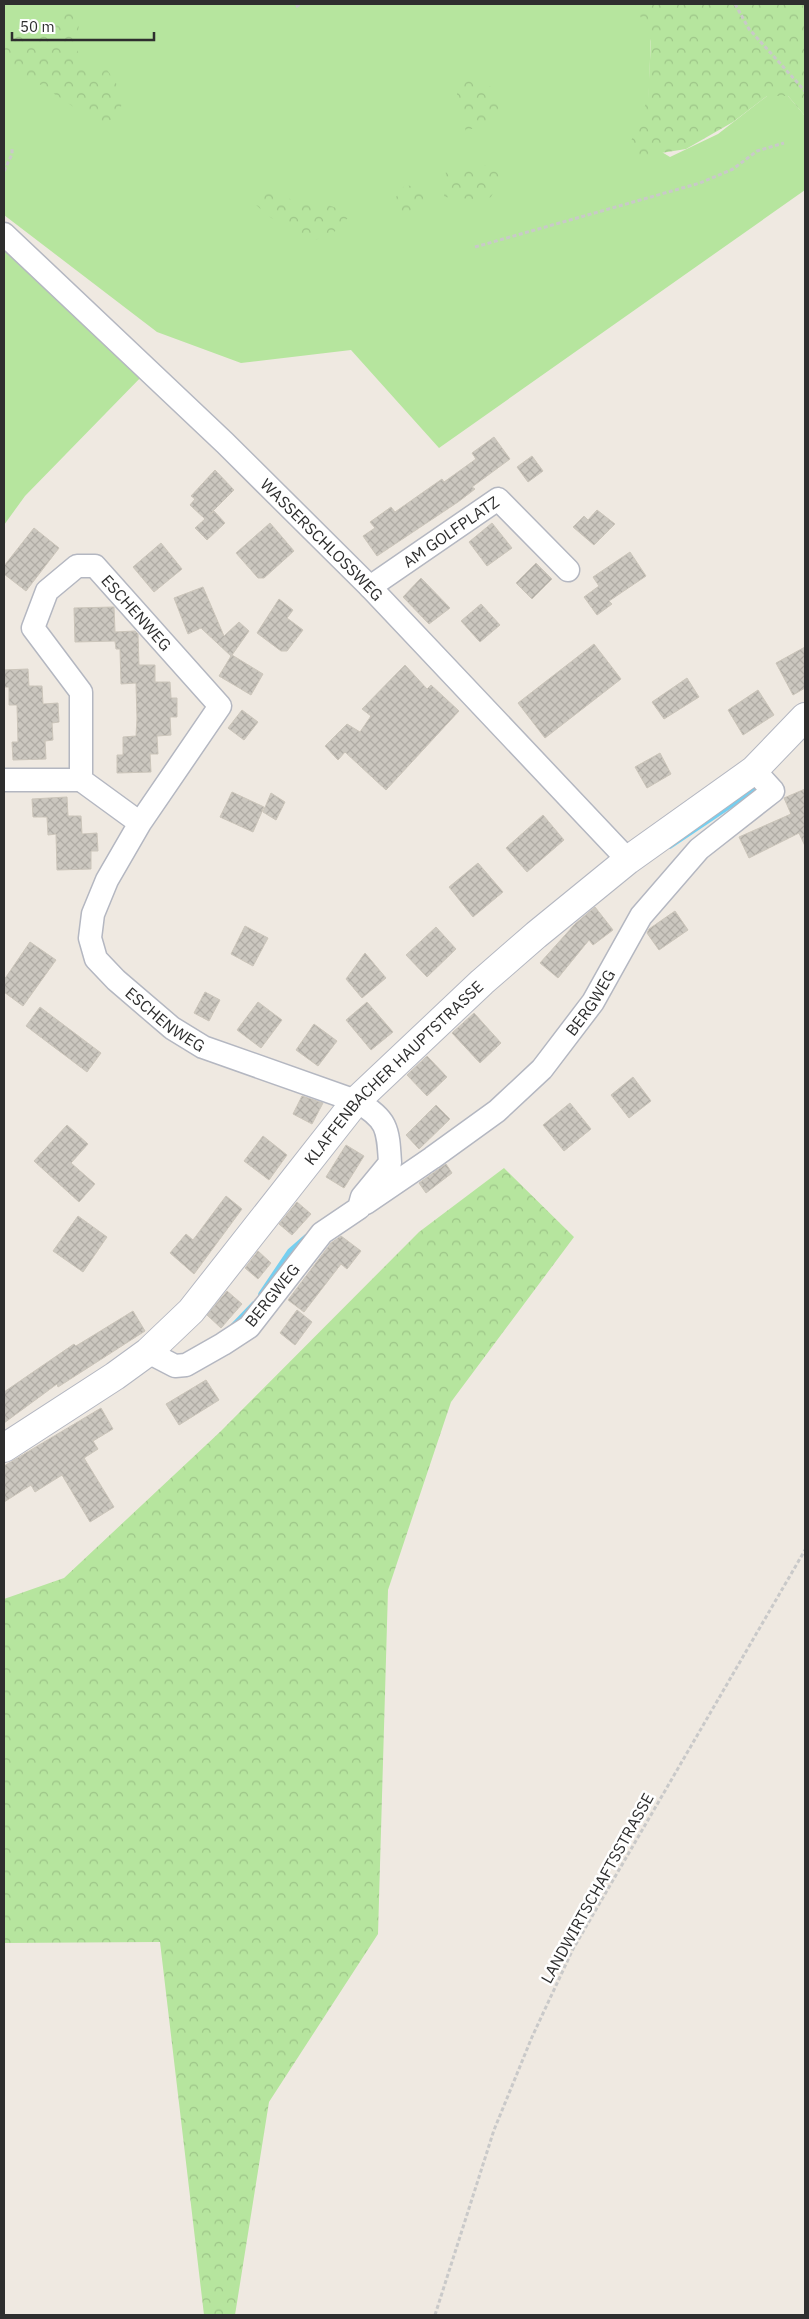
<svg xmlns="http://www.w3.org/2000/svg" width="809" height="2319" font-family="'IBM Plex Sans',sans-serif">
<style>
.grass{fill:#b6e59e}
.forest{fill:url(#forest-crowns)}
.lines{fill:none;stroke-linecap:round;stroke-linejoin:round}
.stream{stroke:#75cff0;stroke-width:5.5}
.building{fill:url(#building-cross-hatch);stroke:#cbc5ba}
.street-casing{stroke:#b4b7c1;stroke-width:25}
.secondary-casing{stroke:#b4b7c1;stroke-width:30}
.path{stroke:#c9c9c9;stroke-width:3;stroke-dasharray:4 2.5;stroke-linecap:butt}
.street{stroke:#fff;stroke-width:22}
.secondary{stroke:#fff;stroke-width:28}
.labels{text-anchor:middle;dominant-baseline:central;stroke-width:5;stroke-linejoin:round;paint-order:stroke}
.street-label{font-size:16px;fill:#2e2e2e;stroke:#fff}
</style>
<defs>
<pattern id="forest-crowns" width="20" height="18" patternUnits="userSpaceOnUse" patternTransform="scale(1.25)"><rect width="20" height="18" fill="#b6e59e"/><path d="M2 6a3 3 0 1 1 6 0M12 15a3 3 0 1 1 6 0" fill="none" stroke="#9dc588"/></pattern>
<pattern id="building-cross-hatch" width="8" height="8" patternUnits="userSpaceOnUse" patternTransform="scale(1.25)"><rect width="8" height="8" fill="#cbc7bf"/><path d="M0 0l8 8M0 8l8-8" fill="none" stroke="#afaba4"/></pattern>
</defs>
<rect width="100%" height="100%" fill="#efe9e1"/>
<path class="grass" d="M4,4H652L647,143L670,157L718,134L767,96H788L805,116V190L439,448L351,350L241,363L157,332L4,215Z
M4,235L146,372L25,496L4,525Z"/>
<path class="forest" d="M635,4H805V116L788,96H767L733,122L686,149L624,159L648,98L651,41Z
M73,8L80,17L76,48L87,71L106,68L123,94L121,107L111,120L96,122L29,77L4,68V30L29,34L44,29Z
M459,77L498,89L501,101L496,117L482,125L466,131L456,103Z
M498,164L507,174C503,184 496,188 491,197L483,200L444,197L446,170L459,166L473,167Z
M405,185L428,189L430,194C423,208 414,208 401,215L387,209Z
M261,192L278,193L298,203L311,205L320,202L353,214L342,223L338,230L304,245C289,230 271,219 255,204Z
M504,1168L574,1237L451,1402L388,1590L378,1934L269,2102L235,2315H204L160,1942L4,1943V1599L64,1578L221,1431L419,1232Z"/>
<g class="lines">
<path class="stream" d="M670,846L755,789
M261,1294L290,1251L306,1237
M233,1326L254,1304"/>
</g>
<path class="building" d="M494,437L510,459L472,487L475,489L458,502L377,556L363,536L375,528L370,522L391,507L395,512L442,479L444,482L476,459L472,453Z
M532,456L543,471L528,482L517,467Z
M215,470L234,490L209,515L214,511L225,523L207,540L195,528L205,519L190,505L195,499L191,496Z
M597,510L615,524L594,545L573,527L584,516L588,520Z
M270,523L294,551L264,578H258L236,553Z
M492,523L512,548L487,566L469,542Z
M34,528L59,548L26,591L4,574V566Z
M161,543L182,569L154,592L133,567Z
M630,552L646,576L609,601L612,604L597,615L584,597L599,586L593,577Z
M536,563L552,579L532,599L516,583Z
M421,578L450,608L429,624L403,597Z
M203,587L224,636L239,622L249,631L232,655L263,674L251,695L219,676L231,656L201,628L188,634L174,598Z
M279,599L293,610L287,618L303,630L287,651H281L257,633Z
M481,604L500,625L480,642L461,621Z
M114,607L115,632L135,631L138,634L139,665H155V682H170L171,698H177V717H170L171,735L157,736L158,754H150L151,772L117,773V755H123V737L136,736L137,719L136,683L121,684L120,649H116L115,641L75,642L74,608Z
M594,644L621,679L545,738L518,703Z
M805,647V688L793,695L776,663Z
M405,665L427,689L431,685L459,711L386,790L345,752L338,760L325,746L347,724L360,732L371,716L362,709Z
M28,669L29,686H42L43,704L58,703L59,722L52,723L53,740L45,741L46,759L13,760L12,742H18L17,705H9V687H4V670Z
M687,678L699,697L664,719L652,702Z
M758,690L774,715L743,735L728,710Z
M242,710L258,722L244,740L228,728Z
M660,753L671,774L647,788L635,767Z
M805,789V846L799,833L749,858L739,837L791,814L784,798Z
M232,792L264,807L253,832L220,817Z
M271,793L285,802L276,820L263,812Z
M67,797L68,816H81L82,834L97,833L98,851H91V869L57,870L56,834L48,835L47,817H33L32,799Z
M543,815L564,840L527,872L506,848Z
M478,863L503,892L473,917L449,887Z
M595,907L613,930L593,945L589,940L558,978L540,963L575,924Z
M675,911L688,930L659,950L647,933L649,929Z
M245,926L268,938L253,966L231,954Z
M436,927L456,949L427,977L406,955Z
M30,942L56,960L23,1006L4,992V980Z
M365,953L386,978L362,998L346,979Z
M205,992L220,1000L209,1021L194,1013Z
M258,1002L282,1020L261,1048L237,1030Z
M367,1002L393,1032L371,1050L346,1020Z
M40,1007L101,1053L87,1072L26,1026Z
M474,1013L501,1043L480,1063L452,1033Z
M314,1024L337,1041L318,1066L296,1050Z
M427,1056L447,1077L427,1096L407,1075Z
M633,1077L651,1101L629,1118L611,1095Z
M302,1096L323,1103L312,1124L293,1114Z
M570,1103L591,1129L564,1151L543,1125Z
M436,1105L450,1119L419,1149L406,1135Z
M67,1125L88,1144L71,1163L95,1184L79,1202L34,1161Z
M263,1136L287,1155L269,1180L244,1161Z
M346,1145L364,1156L344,1188L326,1177Z
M446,1164L452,1173L426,1193L419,1183Z
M226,1196L242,1209L194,1274L170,1253L186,1234L193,1240Z
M297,1202L311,1214L292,1235L279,1224Z
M78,1216L107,1237L83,1272L53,1251Z
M341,1236L361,1251L347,1269L341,1264L304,1312L288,1300L331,1243Z
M258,1251L271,1263L258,1279L245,1268Z
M227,1291L242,1304L221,1328L207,1315Z
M297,1310L312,1322L295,1345L280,1333Z
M133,1311L145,1331L58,1387L57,1384L4,1423V1392L74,1344L76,1346Z
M206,1380L219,1400L179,1425L166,1404Z
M101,1408L113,1429L93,1441L98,1449L84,1458L114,1507L90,1522L62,1475L35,1492L31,1485L4,1502V1466Z"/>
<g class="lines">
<g class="street-casing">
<g id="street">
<path id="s1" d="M4,234L225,443L370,587L628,860"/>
<path id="s2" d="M370,587L498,499L568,570"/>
<path d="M4,780H81"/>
<path id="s3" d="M140,823L81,780V692L33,628L47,591L77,566H95L220,706L140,823L107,880L93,914L90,938L96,959L116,980L172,1028L203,1047L356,1101C388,1119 388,1129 390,1163L362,1197L359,1208L322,1233L249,1327L223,1344L186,1365L175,1366L148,1352"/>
<path id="s4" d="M366,1203L432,1158L497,1111L542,1069L593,1002L641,916L699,849L773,791L754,770"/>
</g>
</g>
<g class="secondary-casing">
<g id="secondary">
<path id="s5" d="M4,1448L115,1376L148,1352L191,1311L356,1101L482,982L536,935L628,860L754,770L805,717"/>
</g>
</g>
<path class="path" d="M735,4L749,29L805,91
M296,7L300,4
M4,171L12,154V148
M475,247L700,183L733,169L757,151L784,143
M435,2315L494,2130L532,2037L573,1949L805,1550"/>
<use href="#street" class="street"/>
<use href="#secondary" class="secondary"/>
</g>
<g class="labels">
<g class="street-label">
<text stroke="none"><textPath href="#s2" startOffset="98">AM GOLFPLATZ</textPath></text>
<text stroke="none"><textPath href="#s1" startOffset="441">WASSERSCHLOSSWEG</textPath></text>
<text stroke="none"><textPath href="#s3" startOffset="400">ESCHENWEG</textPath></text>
<text stroke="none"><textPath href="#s4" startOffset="304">BERGWEG</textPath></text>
<text stroke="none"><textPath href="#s3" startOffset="908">ESCHENWEG</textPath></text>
<text stroke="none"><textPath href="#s5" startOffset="546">KLAFFENBACHER HAUPTSTRASSE</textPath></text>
<text transform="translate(272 1295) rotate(-51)">BERGWEG</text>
<text transform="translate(597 1888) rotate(-61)">LANDWIRTSCHAFTSSTRASSE</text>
</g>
</g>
<rect width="809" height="2319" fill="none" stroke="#2e2e2e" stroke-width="10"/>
<path d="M12 32v8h142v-8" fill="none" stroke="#2e2e2e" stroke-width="2.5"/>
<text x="20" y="32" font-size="15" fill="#2e2e2e" stroke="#ffffff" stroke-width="4" paint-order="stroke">50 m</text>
</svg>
